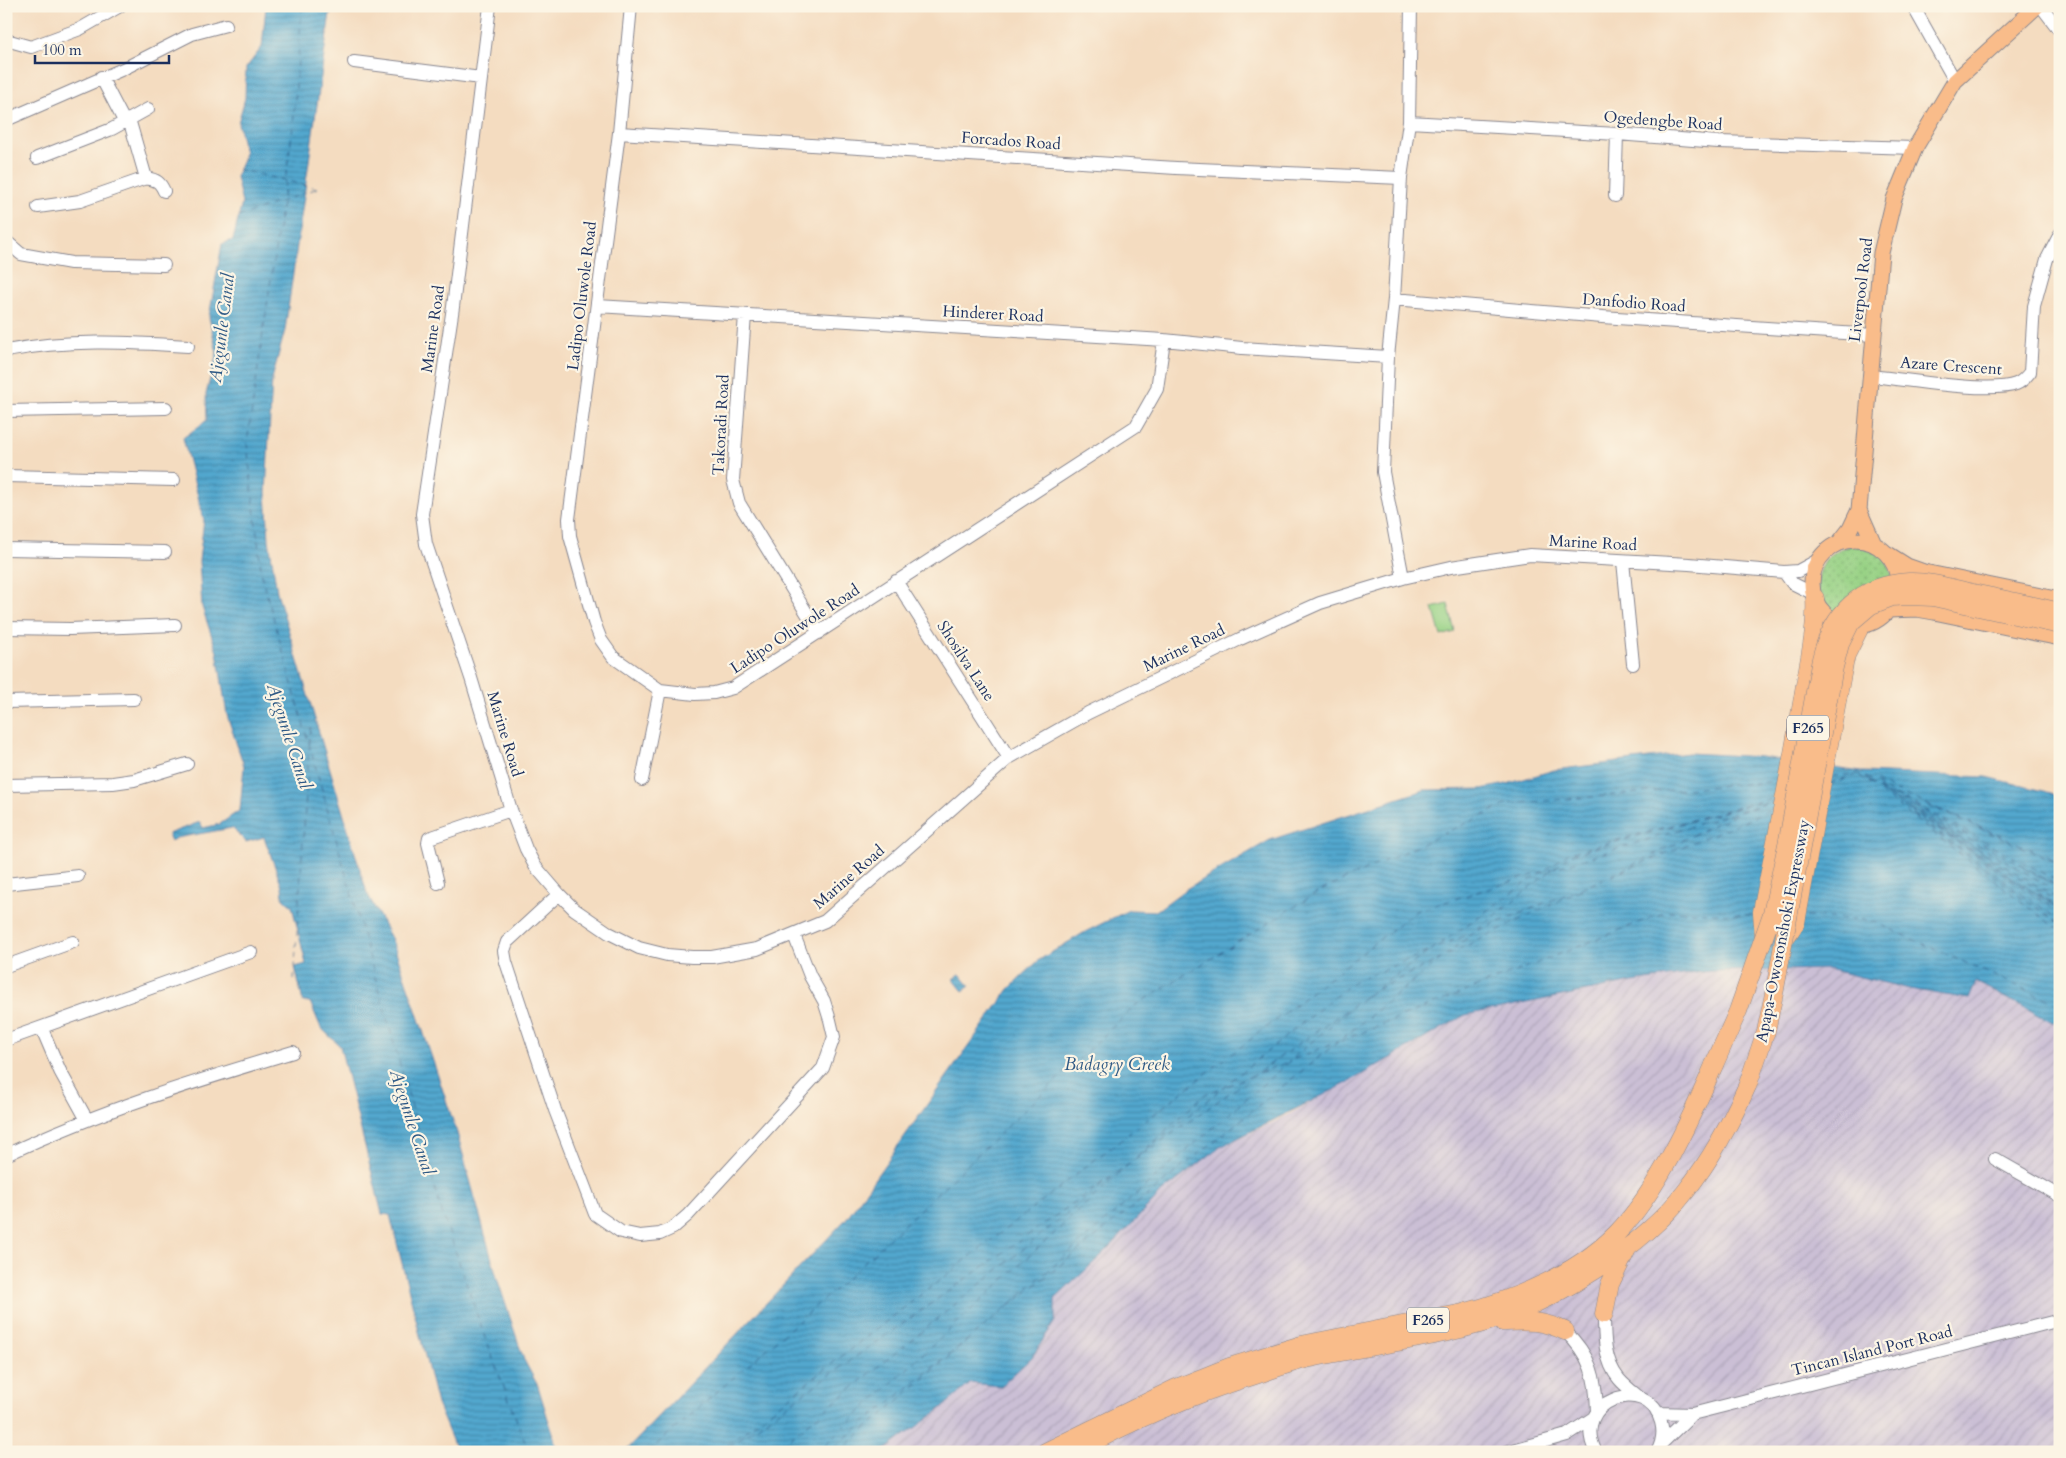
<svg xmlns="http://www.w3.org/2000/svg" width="2066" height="1458" font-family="Cardo,serif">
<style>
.industrial{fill:url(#industrial-furrows)}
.grass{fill:url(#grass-dots);stroke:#5a8072}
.pitch{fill:#98d285;stroke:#5a8072}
.water{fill:url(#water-rules);stroke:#366b96}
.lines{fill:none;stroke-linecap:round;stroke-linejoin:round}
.ferry{stroke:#2e5985;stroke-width:1;stroke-dasharray:6 5;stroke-linecap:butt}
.minor-casing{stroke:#88868f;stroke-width:14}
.major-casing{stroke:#88868f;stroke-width:17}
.highway-casing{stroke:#88868f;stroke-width:19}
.minor{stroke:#fff;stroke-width:12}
.major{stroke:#f9bc8a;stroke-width:15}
.highway{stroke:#f9bc8a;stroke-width:18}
.highway-bridge-casing{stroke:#88868f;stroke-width:19;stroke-linecap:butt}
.highway-bridge{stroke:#f9bc8a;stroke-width:18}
.labels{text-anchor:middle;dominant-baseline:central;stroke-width:4.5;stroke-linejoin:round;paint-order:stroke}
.shield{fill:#fcf5e5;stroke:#5e6a86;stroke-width:1}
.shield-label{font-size:15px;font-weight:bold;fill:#1b2f5e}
.street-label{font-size:16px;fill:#1b2f5e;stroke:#fcf5e5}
.water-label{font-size:18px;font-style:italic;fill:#2e5985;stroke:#fcf5e5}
</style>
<defs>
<pattern id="industrial-furrows" width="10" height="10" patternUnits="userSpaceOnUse" patternTransform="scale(1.25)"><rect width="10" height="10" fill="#cbbfd5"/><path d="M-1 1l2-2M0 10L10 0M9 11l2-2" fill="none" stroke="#aea4b9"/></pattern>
<pattern id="grass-dots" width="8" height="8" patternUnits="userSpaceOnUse" patternTransform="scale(1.25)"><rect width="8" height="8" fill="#98d285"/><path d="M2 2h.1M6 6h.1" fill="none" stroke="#7bab70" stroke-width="1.8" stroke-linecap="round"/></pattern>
<pattern id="water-rules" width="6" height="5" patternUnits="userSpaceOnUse" patternTransform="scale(1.25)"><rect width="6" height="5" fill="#52a7ce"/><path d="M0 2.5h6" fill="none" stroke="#4388aa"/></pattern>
</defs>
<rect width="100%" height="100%" fill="#fcf5e5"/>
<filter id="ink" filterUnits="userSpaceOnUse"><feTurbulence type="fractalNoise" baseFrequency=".02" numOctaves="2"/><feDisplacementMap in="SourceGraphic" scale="10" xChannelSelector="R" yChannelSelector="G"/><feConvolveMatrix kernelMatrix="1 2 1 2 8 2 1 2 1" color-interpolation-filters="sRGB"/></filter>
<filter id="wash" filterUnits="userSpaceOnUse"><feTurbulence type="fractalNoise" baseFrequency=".0096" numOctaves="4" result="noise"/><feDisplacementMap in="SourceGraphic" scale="20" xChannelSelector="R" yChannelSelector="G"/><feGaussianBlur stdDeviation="1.12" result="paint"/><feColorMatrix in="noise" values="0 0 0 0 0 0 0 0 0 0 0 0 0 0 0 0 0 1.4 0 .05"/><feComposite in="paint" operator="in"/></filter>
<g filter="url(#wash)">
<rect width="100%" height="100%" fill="#f4dcc0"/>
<path class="industrial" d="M1828,969L1910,989L1969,999L1975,982L2060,1026V1452H882L938,1411L971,1383L1001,1386L1032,1357L1055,1321L1054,1299L1108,1249L1162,1192L1220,1147L1286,1116L1465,1015L1668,975L1709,971Z"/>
<path class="grass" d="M1858,545C1876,548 1888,558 1893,577L1880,610C1869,618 1863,618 1850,616C1802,612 1810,547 1858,545Z"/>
<path class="pitch" d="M1448,604L1455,632L1441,636L1433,608Z"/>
<path class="water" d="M266,6H331L285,330L272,379L266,493L269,540L277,592L367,893L392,940L416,1010L457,1133L497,1278L524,1360L538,1386L558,1452H457L437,1404L390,1215L382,1214L340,1046L321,1028L310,1002H303L295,967L306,964L292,906L283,898L282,886L264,837L246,842L232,828L176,838L171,841L168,834L200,822L203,828L220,824L240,810L244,766L227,715L217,652L202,607L199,561L204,520L183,438L207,420L206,394L217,353L209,317L222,244L233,240L242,203L236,177L245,154L238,123L245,98L246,68L262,47Z
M1689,753L1761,757L1861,772L1987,777L2051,793L2060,797V1026L1976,982L1969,999L1910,989L1828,969L1709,971L1632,982L1465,1015L1345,1084L1220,1147L1162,1192L1108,1249L1055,1299V1321L1032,1357L1001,1386L971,1383L938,1411L882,1452H625L846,1219L1009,989L1039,960L1085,932L1129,910L1156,911L1186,889L1270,840L1424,790L1481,789L1507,784L1554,770Z
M960,974L970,986L963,991L953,979Z"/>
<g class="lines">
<path class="ferry" d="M302,6L293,127L247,443L262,578L440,1206L485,1338L529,1452
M237,169L317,188
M238,217L318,188
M309,744L311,725
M1833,776L1858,774L2060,862
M1860,776L2060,921
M1866,779L2060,887
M1869,782L2060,903
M1830,783L1855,775
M1829,786L1848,778
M1880,792L2060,931
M1883,792L2060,913
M1891,794L2060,893
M1896,795L1903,799
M1905,799L2060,882
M1929,806L2060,864
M1910,809L1940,829
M1920,813L2060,900
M1912,815L2060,925
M1939,829L2060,910
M1942,830L1968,847
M1969,848L2007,873
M1555,868L1570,855L1745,806
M2024,868L2060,888
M1546,870L1569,853L1776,797
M1612,875L1740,812L1765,804
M2008,875L2060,909
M2038,893L2060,908
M1806,917L1870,920L2060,1005
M1477,930L1552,870
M1438,947L1774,809
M1448,955L1588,886
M294,980L309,748
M1378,989L1440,959
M1363,998L1370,993
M1341,1041L1668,911L1754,915
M1294,1059L1337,1042
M1259,1073L1288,1062
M1227,1086L1253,1075
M1147,1148L1205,1094L1221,1088
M1137,1157L1353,982L1430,951
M1003,1310L1351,1008
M648,1452L839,1286L1136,1005L1320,891L1508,804L1779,781
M718,1452L1416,911L1776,800
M721,1452L1542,872
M773,1452L1116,1174
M817,1452L1127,1166
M828,1452L1472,934
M839,1452L967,1341"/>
</g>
</g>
<g filter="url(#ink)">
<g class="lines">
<g class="minor-casing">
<path id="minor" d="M490,6L453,307L422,514L426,544L471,678L511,810L526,849L535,866L559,894L574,909L609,933L639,948L667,955L692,957H712L757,949L825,921L1009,758L1088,713L1240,639L1320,603L1403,578L1451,567L1530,555L1689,564L1784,572L1798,571L1820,559
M631,6L619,133L569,519L570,536L594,622L601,640L613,657L660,690L695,694L714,693L733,688L1136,426L1157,389L1164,340
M1913,6L1955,81
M2041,6L2060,31
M6,40L31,47L80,29L120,6
M354,62L481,78
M101,77L124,121
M129,119L146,178C157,180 160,182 164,191
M6,120L123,69L192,34L226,25
M1409,122L1617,134L1718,142L1915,148
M619,133L1176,168L1401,178
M37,158L112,129L148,109
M1615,196L1617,134
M38,207L80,201L146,178
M6,241L21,254L71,263L164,265
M1394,299L1602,317L1873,335
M597,306L1164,340L1242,348L1388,357
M745,315L733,480L739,503L819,633
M6,351C67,339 127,342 188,346
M1871,376C1902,379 1991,394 2016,384C2022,382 2026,377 2030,372L2034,306L2047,259L2060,234
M6,411L166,408
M6,476L174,480
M6,549L165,552
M1623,561L1633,664
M1784,572L1792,583L1814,594
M1403,578L1383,472L1388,357L1394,299L1401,178L1409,122L1411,6
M896,581L1009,758
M6,628L70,629L175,625
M6,702L134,699
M642,780L660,690
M6,785L113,783L134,780L187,764
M438,883L428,843L429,838L511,810
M6,884L78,876
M559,894L507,942L504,951L506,962L555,1110L595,1214L621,1232L640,1236L660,1234L673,1228L688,1215L823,1068L834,1037L830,1020L824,1001L810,976L794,935
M6,966L73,942
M42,1029L60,1071L87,1120
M6,1040L251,952
M6,1155C98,1111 196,1081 293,1052
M1995,1159L2060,1196
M1604,1314C1604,1336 1604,1361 1619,1379C1625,1386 1633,1392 1640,1398
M1565,1331C1591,1356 1596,1377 1597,1411
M1657,1413L1692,1414L2060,1320
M1661,1444L1692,1414
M1506,1452L1567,1435L1593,1418
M1596,1452C1569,1401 1648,1373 1661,1422C1664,1433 1662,1443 1657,1452"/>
</g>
<g class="major-casing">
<path id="major" d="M1859,510L1874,544
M1812 583a43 43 0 1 1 86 0a43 43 0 1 1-86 0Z
M1839,543L1850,529L1859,510L1881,253L1894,199L1915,148L1955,81L2037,6
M1888,554L1907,566L1924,572L2060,600
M1888,610L1917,609L1934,612L2060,638"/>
</g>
<g class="highway-casing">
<path id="highway" d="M1764,938L1762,912C1776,840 1791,769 1803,697C1808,664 1817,631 1815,598
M1784,940L1796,922L1842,674L1846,655L1861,625
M1604,1314L1610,1284L1627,1249
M1502,1322C1528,1321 1541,1320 1565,1331
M1045,1452L1176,1388L1229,1367L1301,1345L1463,1313C1518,1298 1576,1275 1617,1233C1658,1191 1691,1118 1714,1065
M1075,1452C1132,1420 1194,1394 1256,1375C1271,1370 1286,1364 1302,1360C1363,1346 1427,1340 1487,1322C1554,1302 1643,1247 1686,1191C1712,1158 1731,1123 1748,1084"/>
</g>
<use href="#minor" class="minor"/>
<use href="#major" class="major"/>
<use href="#highway" class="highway"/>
<g class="highway-bridge-casing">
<path id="highway-bridge" d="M1714,1065L1738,1011L1772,914L1788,840L1821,659C1832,614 1861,584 1909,582C1930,581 1953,589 1973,593C2002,599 2031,605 2060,612
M1748,1084L1766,1031L1775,989L1834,667L1840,644L1851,622L1871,605L1892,597L1909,596L1933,597L2060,625"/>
</g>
<use href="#highway-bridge" class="highway-bridge"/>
</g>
</g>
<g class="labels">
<g class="shield">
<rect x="1787" y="715.5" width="42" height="25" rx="4"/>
<rect x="1407" y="1307.5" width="42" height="25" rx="4"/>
</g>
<g class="shield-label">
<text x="1808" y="728">F265</text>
<text x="1428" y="1320">F265</text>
</g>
<g class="street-label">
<text transform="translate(1663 121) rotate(4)">Ogedengbe Road</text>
<text transform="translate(1011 141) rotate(4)">Forcados Road</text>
<text transform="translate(1861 290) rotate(-83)">Liverpool Road</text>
<text transform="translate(582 296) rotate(-83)">Ladipo Oluwole Road</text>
<text transform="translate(1634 303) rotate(4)">Danfodio Road</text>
<text transform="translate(993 314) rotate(3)">Hinderer Road</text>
<text transform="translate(433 329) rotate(-82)">Marine Road</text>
<text transform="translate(1951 366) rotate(4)">Azare Crescent</text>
<text transform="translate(721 425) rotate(-87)">Takoradi Road</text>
<text transform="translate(1593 543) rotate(3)">Marine Road</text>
<text transform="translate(795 629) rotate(-33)">Ladipo Oluwole Road</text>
<text transform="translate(1184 648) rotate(-26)">Marine Road</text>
<text transform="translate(966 661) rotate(57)">Shosilva Lane</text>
<text transform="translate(505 734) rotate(73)">Marine Road</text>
<text transform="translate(849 877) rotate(-41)">Marine Road</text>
<text transform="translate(1783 931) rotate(-79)">Apapa-Oworonshoki Expressway</text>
<text transform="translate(1872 1351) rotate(-14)">Tincan Island Port Road</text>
</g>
<g class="water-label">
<text transform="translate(222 328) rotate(-83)">Ajegunle Canal</text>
<text transform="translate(289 736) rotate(72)">Ajegunle Canal</text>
<text x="1117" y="1064">Badagry Creek</text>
<text transform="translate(412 1122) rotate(72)">Ajegunle Canal</text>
</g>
</g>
<rect width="2066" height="1458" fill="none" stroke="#fcf5e5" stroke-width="25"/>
<path d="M35 55v8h134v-8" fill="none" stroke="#1b2f5e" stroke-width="2.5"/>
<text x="42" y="55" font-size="15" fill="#1b2f5e" stroke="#fcf5e5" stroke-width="4" paint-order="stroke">100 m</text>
</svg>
